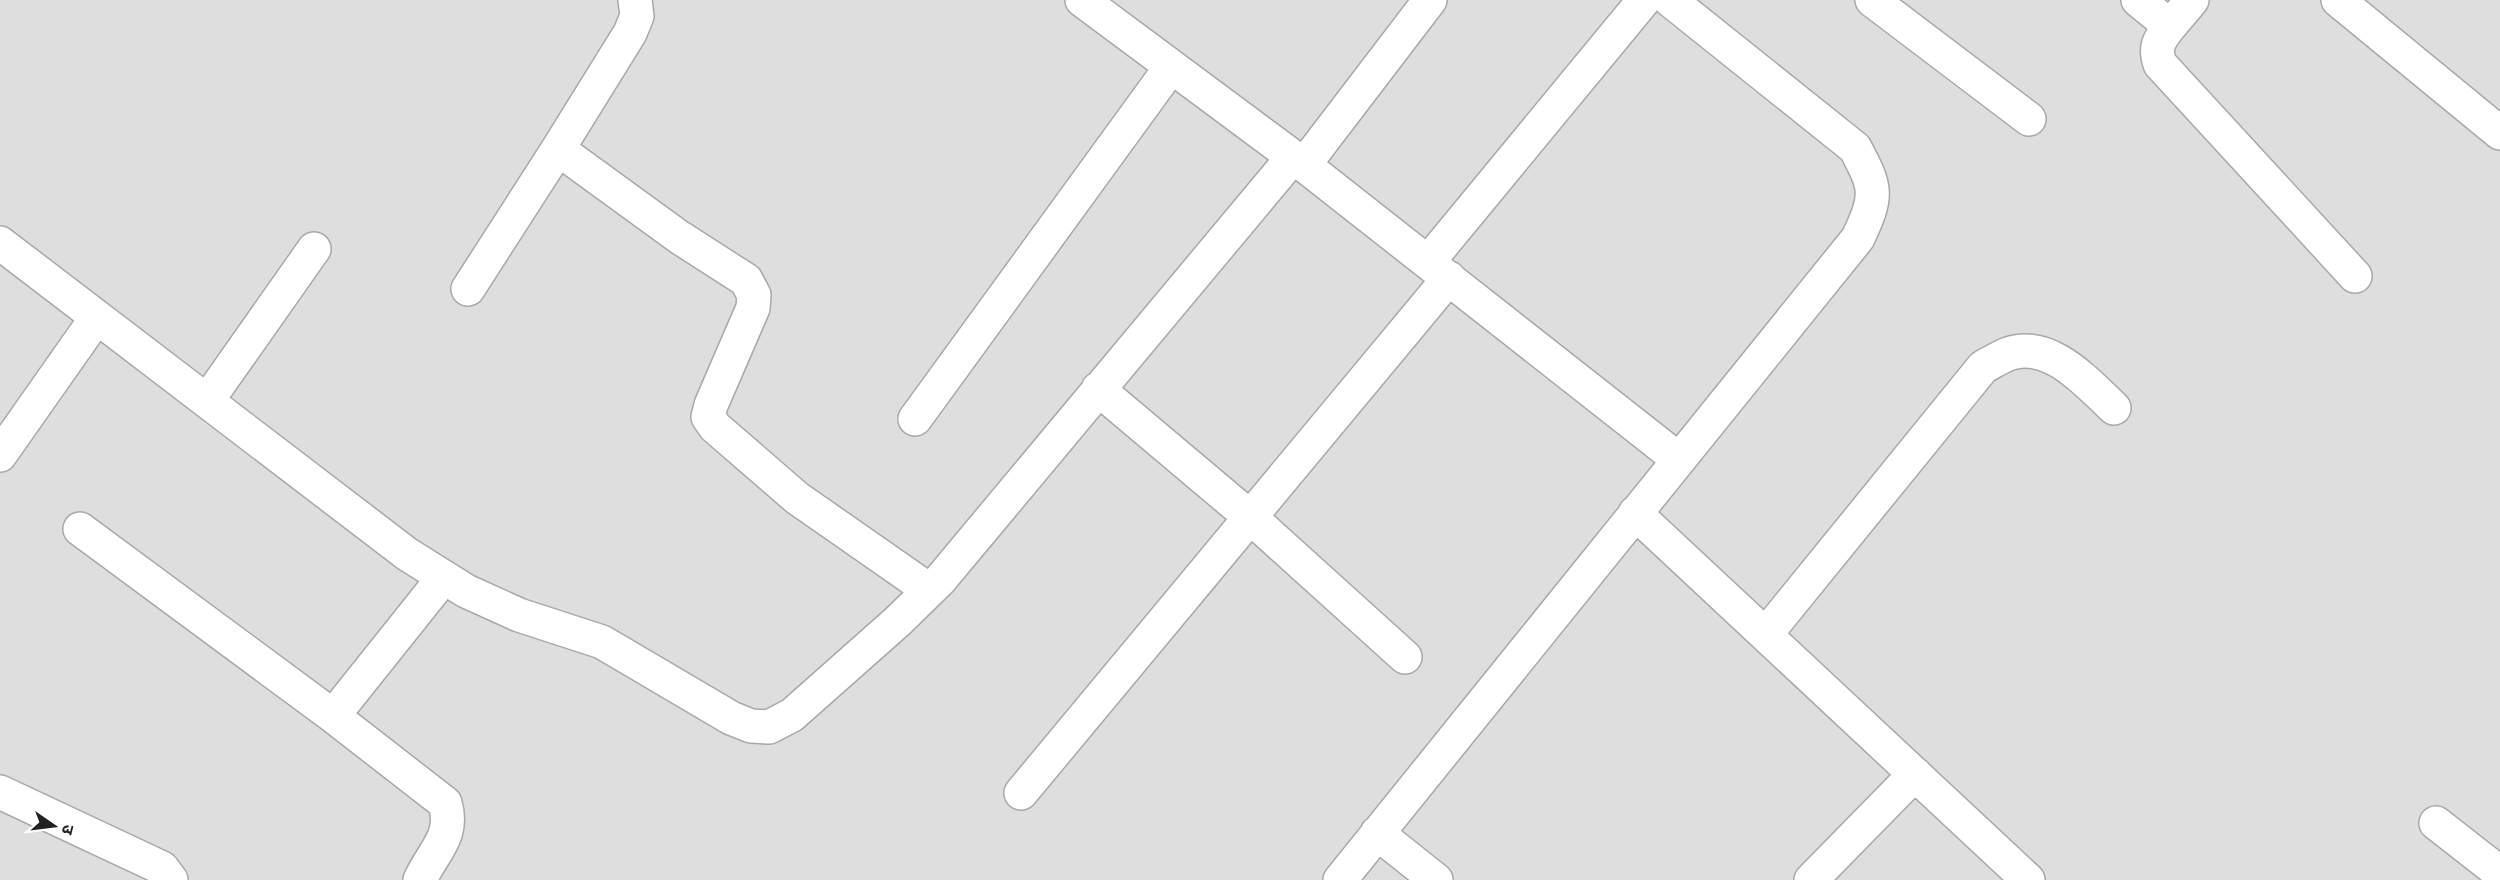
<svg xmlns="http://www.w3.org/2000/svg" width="2500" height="880" font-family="Commissioner,'Noto Sans Devanagari',sans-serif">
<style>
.residential{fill:#dfdede}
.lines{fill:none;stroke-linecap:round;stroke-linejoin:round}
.street-casing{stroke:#a8a8a8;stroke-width:36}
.street{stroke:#fff;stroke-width:33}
</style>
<rect width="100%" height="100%" fill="#f1f0e8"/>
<path class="residential" d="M0,0H2500V880H0Z"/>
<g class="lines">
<g class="street-casing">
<path id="street" d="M635,0L637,16L630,33L558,149L679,237L746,280L754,295L753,308L711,405L708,417L715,427L797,498L929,590
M1082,0L1304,165L1678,459
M1872,0L2029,119
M2138,0L2170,26L2192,0
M2338,0L2500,133
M2170,26C2159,40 2154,47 2160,64L2355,276
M1304,165L1430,0
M0,243L407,554L466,591L519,615L602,642L731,718L751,726L769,727L792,715L898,621L940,580L1293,157
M1428,262L1644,0
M468,289L558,149
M1098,389L1250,517L1405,657
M207,401L314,249
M915,419L1171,67
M0,455L97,317
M1635,513L2028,880
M80,529L333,716L444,577
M1766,634L1983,367C1991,363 2000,357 2008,354C2050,339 2087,383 2114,408
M333,716L445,803C455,837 433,851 420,880
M0,792L162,868L171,880
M1021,793L1449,278
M2436,823L2500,873
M1377,833L1436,880
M1340,880L1858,238C1878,195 1877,189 1855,148L1670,0
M1811,880L1915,774"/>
</g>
<use href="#street" class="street"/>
</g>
<g transform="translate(54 826) rotate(104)" stroke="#ffffff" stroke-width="4.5" paint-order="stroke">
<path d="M0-4.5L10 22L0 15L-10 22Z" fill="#212121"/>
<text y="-9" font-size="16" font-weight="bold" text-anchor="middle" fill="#212121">उ</text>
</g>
</svg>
